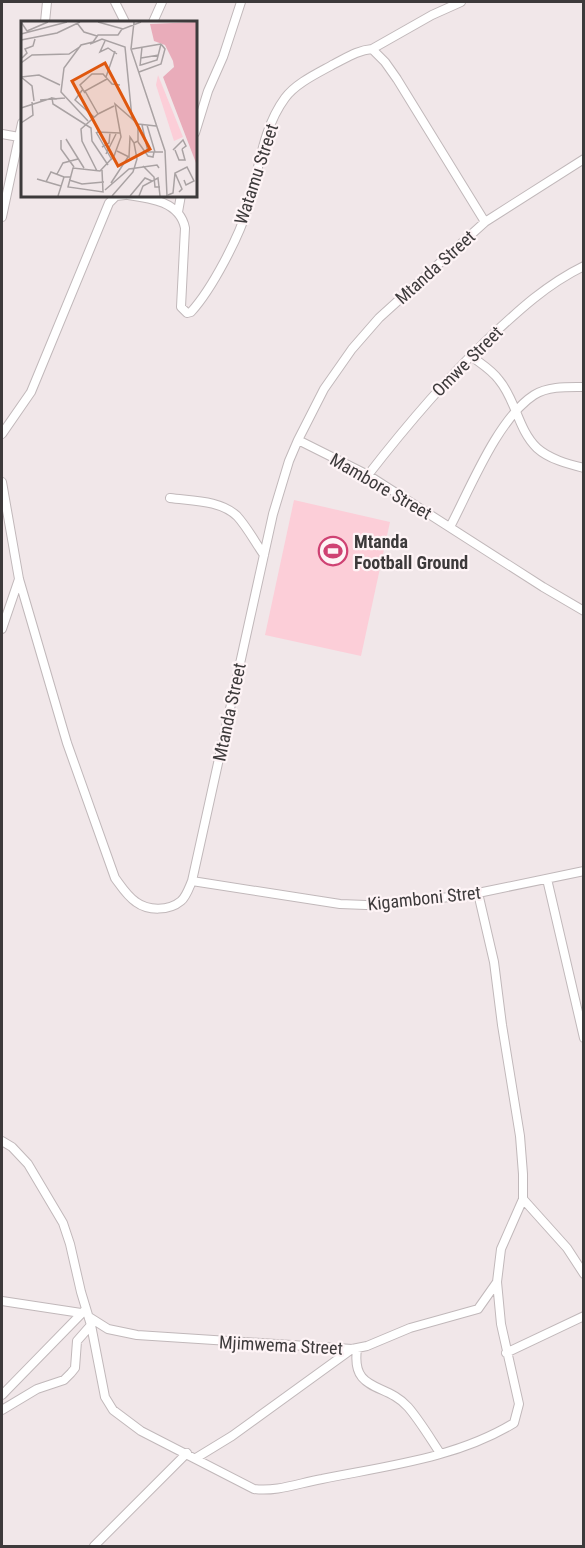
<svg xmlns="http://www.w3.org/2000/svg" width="585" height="1548" font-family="'Roboto Condensed',sans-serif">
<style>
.grass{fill:#fcced8}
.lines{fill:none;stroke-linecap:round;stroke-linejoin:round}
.street-casing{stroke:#c1b8ba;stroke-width:10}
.street{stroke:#fff;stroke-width:8}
.labels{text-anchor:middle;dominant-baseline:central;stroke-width:4.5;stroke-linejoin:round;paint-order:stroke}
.street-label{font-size:18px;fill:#3d3a3b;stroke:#fef4f6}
.poi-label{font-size:18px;font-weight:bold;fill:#3d3a3b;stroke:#fef4f6;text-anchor:start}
.inset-road{fill:none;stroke:#a9a2a3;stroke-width:1.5}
.view{fill:#df570e;fill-opacity:0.15;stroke:#df570e;stroke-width:3}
.inset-edge{fill:none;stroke:#3d3a3b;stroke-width:3}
</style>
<rect width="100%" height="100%" fill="#f1e7e9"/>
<path class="grass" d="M294,500L390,522L361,656L265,635Z"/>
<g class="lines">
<g class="street-casing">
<path id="street" d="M115,2L125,22
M45,22L47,2
M153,22L162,2
M372,49L432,15L461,2
M195,133L208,91L223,57L241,2
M2,134L19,137
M128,195C151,198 180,202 185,228L181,307L187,313L191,312C212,289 239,237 248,207C259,171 262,129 285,98C296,83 318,73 334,64C346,58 358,50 372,49L385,62L397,79L485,222
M178,212L181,195
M2,217L22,123
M471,356C480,363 492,370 499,380C516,400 518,430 537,448C549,459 568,464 584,468
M2,434L31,392L109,203L116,196L125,195
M298,440L368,475L543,587L584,611
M368,475C406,426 444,381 489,338C519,310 547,284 584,266
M2,482L19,579L67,743L115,878C121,886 127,896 136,902C148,911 169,911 181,901C186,897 189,888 192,881L273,514L289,461L298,440L324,389L352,349L379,318L485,222L584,159
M170,498C192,501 220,500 237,516C247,527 255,542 264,555
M450,527C470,489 498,418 534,395C548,386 568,387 584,387
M2,629L19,579
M547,879L584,1038
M192,881L340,904L366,905H390L478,893L584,871
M2,1141L12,1147L28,1164L63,1223L70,1244L81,1292L91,1325L105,1397L113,1410L141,1431L254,1489C277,1492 299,1483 322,1479C386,1466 457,1458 514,1423L519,1404L501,1324L497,1282
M523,1199L567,1248L584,1274
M2,1301L81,1313
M89,1317L108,1329L137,1335L352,1349L367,1346L410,1328L478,1309L497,1282L501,1249L523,1199V1174L520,1136L502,1025L494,962L478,893
M357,1349C351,1393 386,1382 408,1407C420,1421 430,1438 440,1453
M506,1353L584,1316
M2,1395L86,1309
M2,1410L37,1389L64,1380L71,1373L75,1368L77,1341L91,1325
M196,1458L232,1436L352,1349
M94,1546L187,1453"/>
</g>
<use href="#street" class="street"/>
</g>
<defs>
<g id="stadium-ring" transform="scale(1.5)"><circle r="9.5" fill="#fef4f6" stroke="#cf4273" stroke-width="1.5"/><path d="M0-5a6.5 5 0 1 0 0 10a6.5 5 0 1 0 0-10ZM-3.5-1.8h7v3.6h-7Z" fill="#cf4273"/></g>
</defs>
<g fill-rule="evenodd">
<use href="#stadium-ring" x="333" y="551"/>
</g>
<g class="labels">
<g class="street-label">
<text transform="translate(256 174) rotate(-72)">Watamu Street</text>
<text transform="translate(435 267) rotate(-42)">Mtanda Street</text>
<text transform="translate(467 361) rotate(-45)">Omwe Street</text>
<text transform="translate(381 486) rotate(30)">Mambore Street</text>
<text transform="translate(229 712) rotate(-78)">Mtanda Street</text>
<text transform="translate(424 898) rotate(-6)">Kigamboni Stret</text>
<text transform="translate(281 1345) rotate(3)">Mjimwema Street</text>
</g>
<g class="poi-label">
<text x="354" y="541">Mtanda<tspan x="354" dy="21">Football Ground</tspan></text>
</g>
</g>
<g transform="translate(21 21)">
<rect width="176" height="176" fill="#f1e7e9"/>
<path d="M137,54L162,116L153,120L135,64Z" fill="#fcced8"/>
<path d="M175,1H176L175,142L142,56L153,46L152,40L144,24L133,20L129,3Z" fill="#e9acba"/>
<path class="inset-road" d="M0,1L6,10L27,1M77,1L102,8L120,1M113,1L110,28L144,130L146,175M56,2L63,11L76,15M0,13L46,1M0,19L36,12L59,1M84,20L79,31L87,27L96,33M69,23L81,18L104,26L111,97M111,28L140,23M1,37L6,32L4,28L12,25L14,18M120,37L138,34M0,42L11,34L48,33L60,25M120,44L136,39L140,23M119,45L121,26M118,51L140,43L144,28L140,23M0,56L18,54L39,64M0,56L11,65L13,80M85,56L94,30M62,68L54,79L73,96M64,72L59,64L71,53H82L91,63L99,64M36,78L31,77L32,83L70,107L71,120L87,144M19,79L44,77M0,87L31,77M77,93L64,70L86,58M67,100L40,71L43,47L60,24L72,21L77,14H97L101,8M0,102L12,94L11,81M121,104L127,131H142M126,104L134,131M75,111L91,139M76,111L99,112M45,118L63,147M40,119V128L53,146M117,121L127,135L132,136L133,131M81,126L88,122L89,112M152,129L162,119L165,125L161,128M154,129L158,139H164L161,128M96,130L108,136L109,116L113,122L117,120V103M85,133L95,113M122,145L133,156L134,166H139M81,149L82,171L47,166L52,147L79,150L93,135L100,116L94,83L117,103L135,105M76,150L61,120L60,108L77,93L93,85M36,153L42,142L57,138M16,158L40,165M48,159L61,163L83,161M25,161L30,151L43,156M90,162L107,136M84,169L108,148L136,144L138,147M158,171L161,168L154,152L166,146L173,160L165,164L163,159M147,174L152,172L154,152M37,175L43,156H49M91,175L112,151L116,138L113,122M109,175L124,157L131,160M118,175L122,165L137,157L139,175"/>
<path class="view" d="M84,42L129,128L97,145L51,60Z"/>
<rect width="176" height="176" class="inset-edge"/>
</g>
<rect width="585" height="1548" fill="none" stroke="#3d3a3b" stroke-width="6"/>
</svg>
